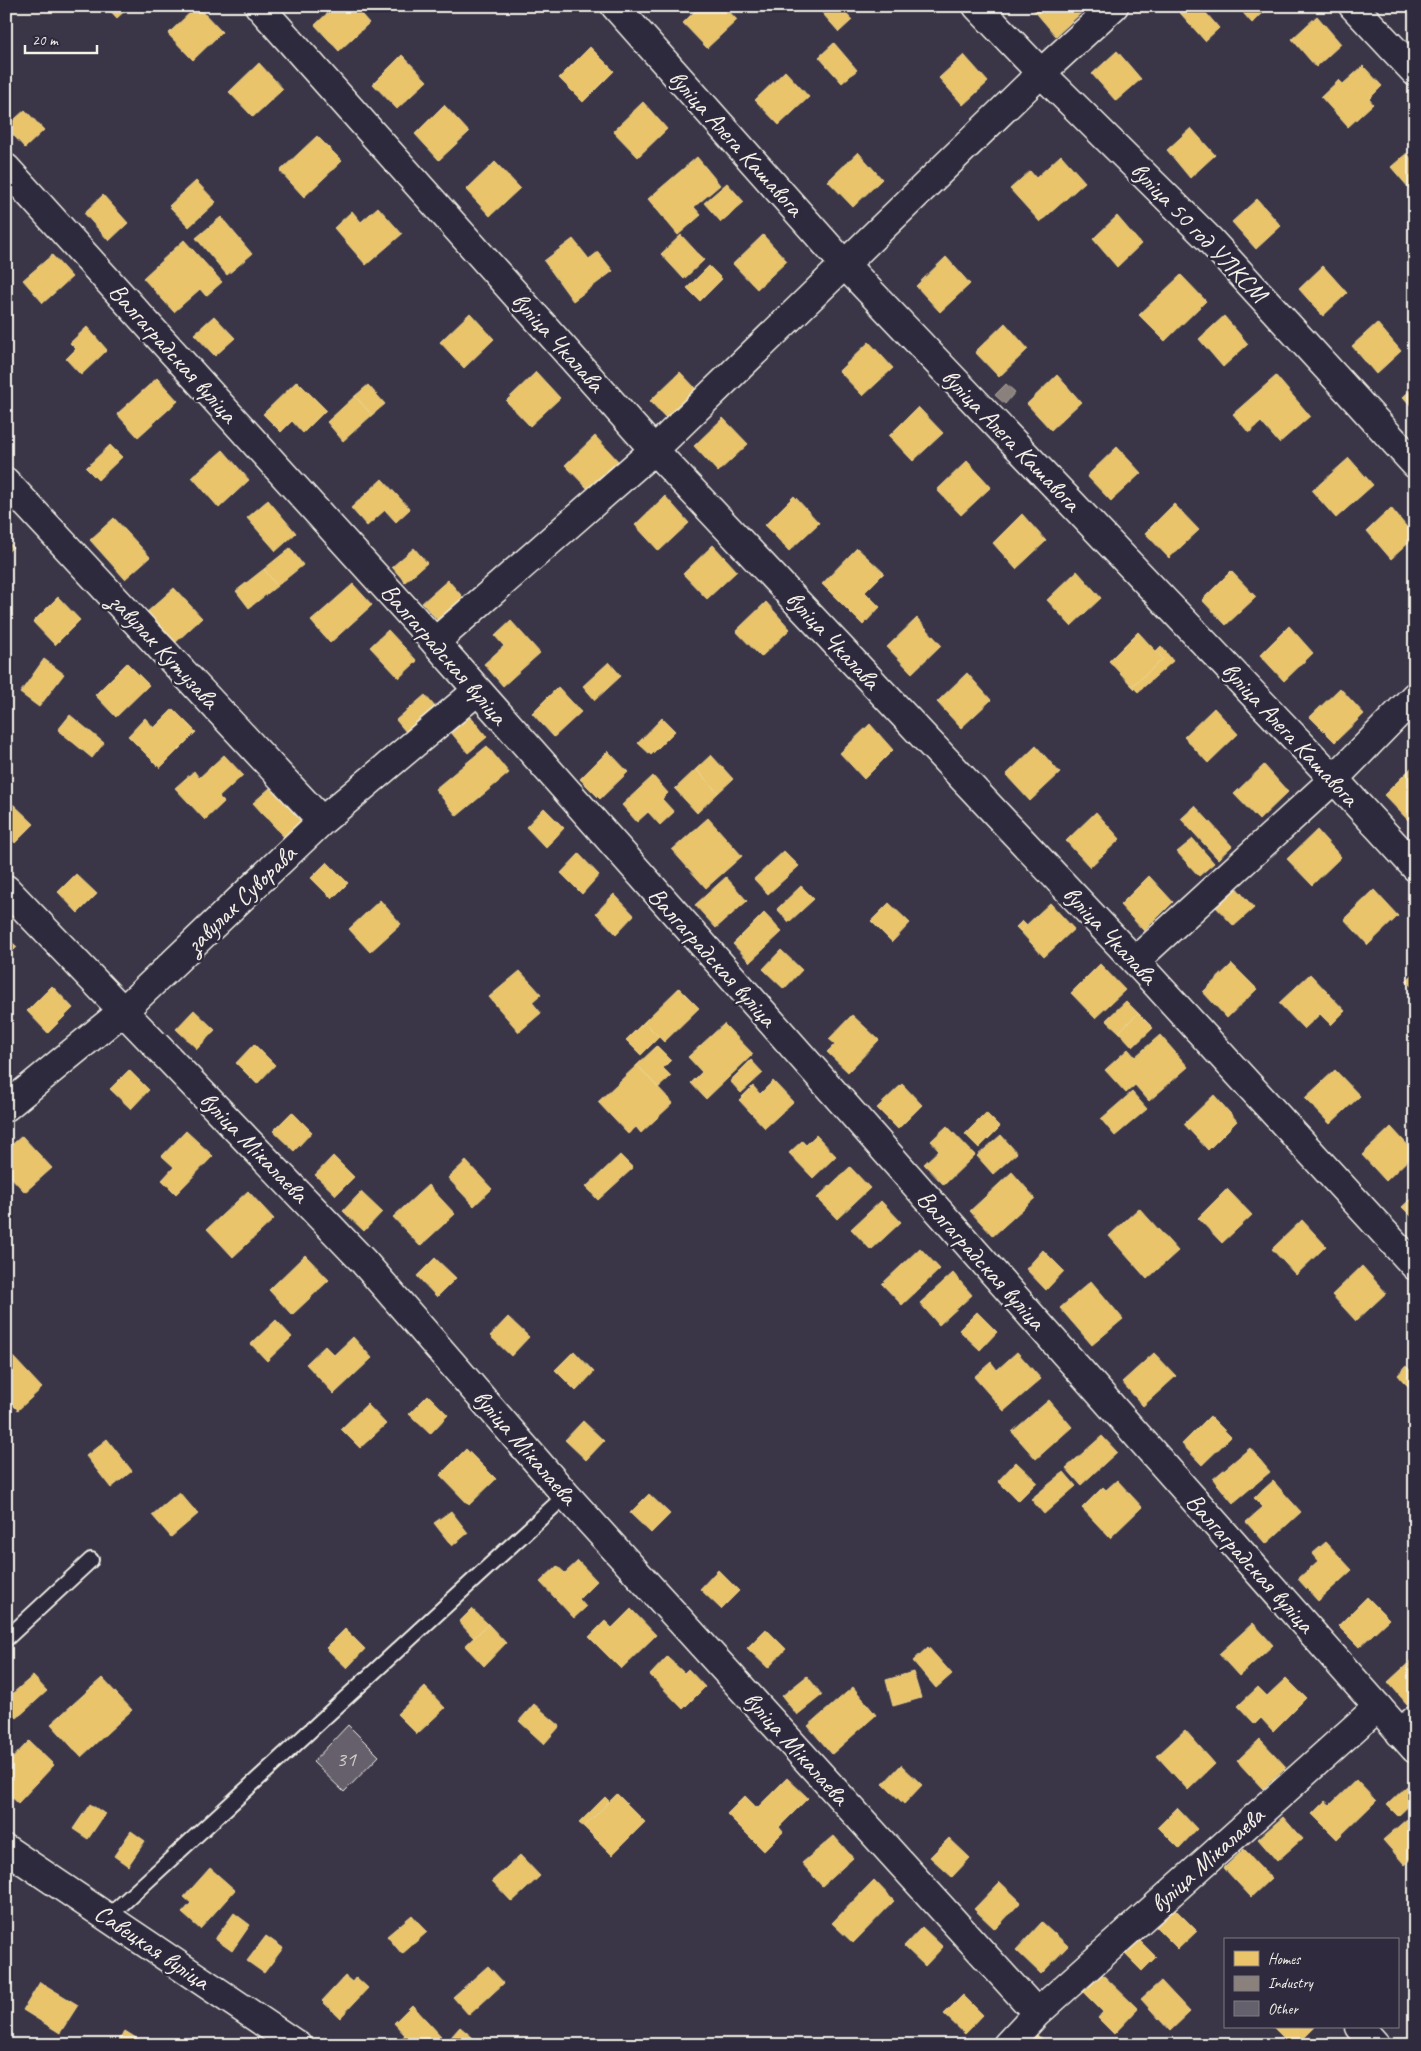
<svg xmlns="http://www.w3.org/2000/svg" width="1421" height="2051" font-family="Caveat,sans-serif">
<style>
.homes{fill:#e9c46a;stroke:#ecd290}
.industry{fill:#8a817c;stroke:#aaa39c}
.building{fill:#65616c;stroke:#f4f1e8}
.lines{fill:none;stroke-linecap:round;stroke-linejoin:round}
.lane-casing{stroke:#f4f1e8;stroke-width:18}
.street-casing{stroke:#f4f1e8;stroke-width:31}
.secondary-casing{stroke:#f4f1e8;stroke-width:31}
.lane{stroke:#2f2a3d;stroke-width:14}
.street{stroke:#2f2a3d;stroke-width:28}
.secondary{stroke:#2f2a3d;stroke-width:28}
.labels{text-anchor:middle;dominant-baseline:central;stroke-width:5;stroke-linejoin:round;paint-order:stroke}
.number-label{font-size:22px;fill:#d0cdc9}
.street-label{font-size:25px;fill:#f4f1e8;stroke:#2f2a3d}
</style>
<rect width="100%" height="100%" fill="#3b3647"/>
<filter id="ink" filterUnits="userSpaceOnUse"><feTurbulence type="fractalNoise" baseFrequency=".02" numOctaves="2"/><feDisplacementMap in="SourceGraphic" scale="10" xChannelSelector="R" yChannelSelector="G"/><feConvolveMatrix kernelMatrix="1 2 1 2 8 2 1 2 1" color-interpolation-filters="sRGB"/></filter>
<g filter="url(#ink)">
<path class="homes" d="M106,6H130L117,18Z
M197,6L222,32L193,60L168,34Z
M335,6H354L369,23L339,51L315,25Z
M700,6H724L737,20L707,48L683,23Z
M816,6H839L852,20L839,32Z
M1034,6H1075L1081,13L1056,36L1032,8Z
M1174,6H1200L1219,28L1205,41Z
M1237,6H1271L1252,23Z
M1317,16L1341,44L1316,67L1292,39Z
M834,43L857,70L842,83L819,57Z
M590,47L614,71L583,102L559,78Z
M1117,51L1141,79L1116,101L1092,74Z
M402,55L427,81L397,109L373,84Z
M964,55L988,82L963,105L939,78Z
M259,63L283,89L253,117L229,92Z
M1363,66L1382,86L1369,99L1373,104L1348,127L1321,97L1339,80L1343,84Z
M785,71L809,97L779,125L755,100Z
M643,102L667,129L638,157L613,131Z
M444,105L469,132L439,160L415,134Z
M25,110L44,130L25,148L6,127Z
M1191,128L1215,155L1190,178L1167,150Z
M317,136L342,161L304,197L280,171Z
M858,152L882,179L853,207L828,181Z
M1407,153L1412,159L1415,157V195L1391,167Z
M1061,155L1085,182L1040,222L1010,189L1030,171L1036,178Z
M697,157L720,185L694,207L701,215L678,235L648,199Z
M495,162L520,188L490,216L466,190Z
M196,181L216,202L189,227L169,206Z
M727,183L744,202L721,222L704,203Z
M103,195L128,223L109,241L84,213Z
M1257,199L1281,226L1256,249L1232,222Z
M378,207L402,234L366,265L334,228L352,211L361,222Z
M1117,216L1141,244L1117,267L1093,239Z
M221,217L252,254L227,275L196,238Z
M681,235L704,260L684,279L661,254Z
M763,235L787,261L757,289L733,264Z
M573,239L589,259L598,252L613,271L573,301L544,261Z
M184,240L222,282L206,296L200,289L174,312L143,278Z
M52,255L72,277L43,303L23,280Z
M946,257L970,284L940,312L916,286Z
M709,266L722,279L700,301L687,288Z
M1323,266L1347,293L1323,316L1299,289Z
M1181,275L1206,301L1165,341L1139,315Z
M470,313L494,339L464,368L440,342Z
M214,316L235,338L215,356L194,334Z
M1224,316L1248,344L1223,367L1199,339Z
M1005,323L1028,349L999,377L975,352Z
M1377,323L1401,351L1376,374L1352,346Z
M87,327L107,350L81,375L66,359L76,349L70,343Z
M869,342L893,368L863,396L839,371Z
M536,372L560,398L530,426L506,401Z
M680,372L698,391L668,420L650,401Z
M1057,375L1081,402L1051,430L1027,404Z
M1276,376L1310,416L1279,443L1261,422L1249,433L1233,414Z
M157,378L178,401L138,437L117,414Z
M297,381L326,410L303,433L292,421L281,432L263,414Z
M368,385L385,404L372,415L355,396Z
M1415,386V410L1403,397Z
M355,396L372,415L343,441L327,422Z
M918,407L943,433L913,461L889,436Z
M723,418L748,444L718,472L694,446Z
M595,436L619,462L589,490L565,465Z
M110,445L122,457L98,480L86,468Z
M1117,447L1141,473L1111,501L1087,476Z
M223,450L249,480L219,508L192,477Z
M1349,458L1373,485L1336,518L1312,491Z
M967,461L991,487L961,515L937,490Z
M382,479L410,509L396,522L385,510L367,526L351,508Z
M665,496L689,523L659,551L635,525Z
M794,496L819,523L789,551L765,525Z
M268,500L296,533L276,551L247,518Z
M1174,504L1199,530L1169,558L1145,533Z
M1391,508L1415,537L1391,559L1367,531Z
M1022,514L1046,541L1016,569L993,543Z
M114,518L150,557L125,579L90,540Z
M6,540L13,547L6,554Z
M713,545L737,571L707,599L683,574Z
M290,548L303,565L277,586L264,569Z
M414,548L427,563L405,582L392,567Z
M857,548L884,573L865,592L880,607L863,625L822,584Z
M264,569L277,586L249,608L236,591Z
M1077,571L1101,598L1071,626L1047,600Z
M1231,571L1256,597L1226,625L1202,600Z
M448,580L467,602L441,624L422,603Z
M353,584L372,605L330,643L311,621Z
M174,588L202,618L175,643L146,613Z
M58,597L80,620L55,645L33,622Z
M766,602L790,629L761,657L736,631Z
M917,618L941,645L912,673L887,647Z
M511,621L540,653L503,686L484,664L504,646L495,636Z
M1289,626L1313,653L1284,681L1260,655Z
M388,630L417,661L399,678L370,647Z
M1138,632L1163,659L1132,686L1109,661Z
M1161,646L1173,661L1138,692L1132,686L1163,659L1156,651Z
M44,659L64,674L39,707L20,693Z
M609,662L621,676L595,700L583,686Z
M127,663L149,685L116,717L95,695Z
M967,673L991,700L961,728L937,702Z
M558,687L581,712L554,737L532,713Z
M1340,688L1364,714L1335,742L1310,717Z
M425,695L441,714L412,739L396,720Z
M1214,708L1238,734L1208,763L1184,737Z
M173,709L196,732L160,768L128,736L145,718L154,728Z
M70,715L104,743L92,758L58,730Z
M469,715L487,737L468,753L450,731Z
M662,718L675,731L651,755L638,743Z
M870,724L893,750L864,779L840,753Z
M487,746L509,773L457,816L435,789Z
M1036,746L1060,773L1030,801L1006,775Z
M608,751L628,772L600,799L580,779Z
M224,755L243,775L219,797L224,802L205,820L175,788L194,771L199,778Z
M711,755L733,779L718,793L696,769Z
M1264,765L1288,792L1259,820L1234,794Z
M1413,766L1415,814L1408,820L1384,795Z
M696,769L718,793L697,813L675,789Z
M653,776L668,793L662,799L674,812L660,825L648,812L637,822L622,805Z
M271,787L302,822L285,838L253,803Z
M13,804L34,824L15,843L6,835V811Z
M1195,806L1232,846L1218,859L1181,819Z
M544,808L564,828L546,848L526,827Z
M1096,812L1120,839L1090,867L1066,841Z
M708,818L742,856L706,888L672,850Z
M1317,830L1341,857L1312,885L1287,859Z
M1193,839L1214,863L1199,876L1177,852Z
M784,851L799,866L768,894L754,879Z
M579,854L599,875L582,894L561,873Z
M327,862L348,883L332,899L311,878Z
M76,874L97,894L78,913L58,892Z
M1149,876L1173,902L1144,931L1120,905Z
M726,877L747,901L716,928L695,905Z
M1234,885L1254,908L1234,926L1213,904Z
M801,886L814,899L789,922L777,909Z
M1374,890L1398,916L1368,945L1344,919Z
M614,894L634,915L616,934L596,913Z
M380,900L401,924L370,952L349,929Z
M889,903L910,923L892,942L871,921Z
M1050,903L1074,929L1044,957L1020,931Z
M764,913L782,932L750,962L733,944Z
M1022,921L1026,925L1020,931L1016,927Z
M6,936L17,947L6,958Z
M781,950L802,970L784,989L763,969Z
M1100,964L1125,990L1095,1018L1071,993Z
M1232,964L1257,989L1227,1018L1203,992Z
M520,971L541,994L532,1002L541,1013L519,1032L489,997Z
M1415,972V990L1406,981Z
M1310,974L1345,1011L1331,1025L1320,1014L1304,1029L1279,1003Z
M52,986L73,1008L48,1033L27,1011Z
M679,988L699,1008L664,1042L644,1022Z
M1126,1001L1138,1013L1119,1032L1106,1020Z
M194,1010L215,1030L197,1049L176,1029Z
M1138,1013L1153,1028L1133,1047L1119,1032Z
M852,1015L879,1040L848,1072L827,1052L835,1044L829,1039Z
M644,1022L659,1037L641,1055L626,1040Z
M724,1024L753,1054L706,1099L691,1083L702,1072L688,1057Z
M1160,1035L1188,1067L1149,1101L1135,1085L1126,1093L1105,1070L1128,1049L1135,1057Z
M254,1044L275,1065L257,1084L236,1063Z
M657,1046L671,1060L663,1068L671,1076L658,1088L637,1065Z
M751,1060L763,1073L741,1093L730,1081Z
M637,1065L673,1103L641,1133L636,1127L628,1134L598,1102Z
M129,1070L149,1090L131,1109L110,1089Z
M1335,1070L1360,1096L1330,1124L1305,1098Z
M773,1081L793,1102L765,1128L739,1100L753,1086L760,1094Z
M902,1084L922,1105L898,1129L877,1108Z
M1132,1092L1147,1109L1115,1136L1101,1119Z
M1214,1095L1237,1121L1208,1150L1184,1124Z
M292,1112L312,1132L294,1151L273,1131Z
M986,1113L1000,1127L979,1148L965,1134Z
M947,1126L975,1155L944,1185L924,1164L939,1150L931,1141Z
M1391,1127L1415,1153L1386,1181L1362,1155Z
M186,1131L213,1156L176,1194L162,1180L174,1167L162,1156Z
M816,1135L836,1156L813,1178L789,1153L802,1141L806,1145Z
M1001,1135L1017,1153L993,1174L977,1156Z
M22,1136L52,1168L25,1192L6,1172L13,1165L6,1157V1150Z
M620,1155L633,1168L598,1200L586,1187Z
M333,1156L354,1177L336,1195L315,1175Z
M466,1161L492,1189L474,1206L448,1178Z
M850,1167L870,1188L837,1219L817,1198Z
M1012,1172L1035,1198L993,1236L970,1211Z
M428,1185L455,1214L420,1246L393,1217Z
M1227,1189L1252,1215L1222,1243L1198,1218Z
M248,1191L274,1219L233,1257L207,1229Z
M361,1192L382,1212L364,1231L343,1211Z
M1415,1195V1220L1402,1207Z
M881,1201L901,1222L871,1250L851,1229Z
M1139,1208L1178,1251L1147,1279L1109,1236Z
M1302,1220L1326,1246L1296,1275L1272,1249Z
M920,1248L940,1269L902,1305L882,1284Z
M1043,1250L1064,1271L1046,1290L1026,1269Z
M305,1255L329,1280L292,1315L269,1290Z
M435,1258L456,1278L437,1297L417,1276Z
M1362,1266L1386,1293L1356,1321L1332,1295Z
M953,1273L972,1295L939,1325L920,1303Z
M1091,1281L1123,1319L1092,1345L1060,1308Z
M977,1312L997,1332L980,1350L959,1330Z
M508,1317L529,1337L511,1356L490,1336Z
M276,1320L292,1337L267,1361L251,1344Z
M353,1337L372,1358L334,1394L306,1364L325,1346L334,1355Z
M574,1351L594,1372L576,1391L555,1370Z
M1017,1352L1041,1379L1004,1411L974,1377L991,1362L997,1370Z
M1154,1353L1176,1376L1143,1406L1122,1382Z
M13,1357L42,1388L18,1410L6,1398V1363Z
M1406,1366L1412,1372L1403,1381L1398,1375Z
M1415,1370V1393L1403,1381Z
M428,1395L448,1415L430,1434L409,1414Z
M1049,1400L1072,1427L1036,1459L1012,1432Z
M367,1404L386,1424L360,1448L341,1429Z
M1210,1416L1231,1437L1202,1465L1182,1444Z
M583,1421L604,1441L586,1460L565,1440Z
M1102,1436L1117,1452L1081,1485L1066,1468Z
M107,1439L132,1471L111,1488L86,1456Z
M1250,1448L1270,1472L1233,1503L1213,1479Z
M466,1449L496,1479L469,1505L440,1475Z
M1016,1462L1037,1482L1018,1501L998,1481Z
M1064,1472L1076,1486L1044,1514L1031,1499Z
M1117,1480L1142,1507L1110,1538L1082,1508L1103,1487L1106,1490Z
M1273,1481L1301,1512L1266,1544L1246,1522L1263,1507L1254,1498Z
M179,1492L198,1514L171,1537L152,1515Z
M649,1494L670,1514L651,1533L630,1513Z
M451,1511L468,1533L452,1546L434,1523Z
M1326,1542L1352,1570L1318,1601L1298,1579L1318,1561L1312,1554Z
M578,1561L597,1581L579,1599L586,1607L574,1618L540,1582L557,1566L565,1573Z
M718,1570L739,1591L721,1609L700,1589Z
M1367,1597L1389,1619L1359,1647L1338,1626Z
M472,1609L488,1624L474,1638L459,1622Z
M631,1609L656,1635L621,1669L589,1637L605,1621L612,1628Z
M1253,1623L1273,1645L1239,1676L1219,1654Z
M488,1624L506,1643L484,1666L465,1646Z
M345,1629L365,1649L347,1668L326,1648Z
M766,1629L786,1649L768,1668L747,1648Z
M928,1647L952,1674L936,1688L913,1661Z
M667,1657L684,1673L688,1669L705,1687L683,1709L650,1675Z
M1415,1657V1696L1407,1704L1388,1682Z
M913,1672L921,1698L893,1706L886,1680Z
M33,1676L47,1691L17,1718L6,1706V1699Z
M807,1676L822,1695L797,1715L782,1696Z
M102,1678L132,1710L81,1757L51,1724Z
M1286,1678L1306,1698L1273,1731L1261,1718L1255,1724L1238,1706L1258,1687L1267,1696Z
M425,1687L445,1708L417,1734L397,1714Z
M853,1687L876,1715L832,1754L808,1726Z
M534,1704L560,1726L544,1744L519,1721Z
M1185,1730L1215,1764L1188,1790L1157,1756Z
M1260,1739L1286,1767L1263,1789L1237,1761Z
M29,1741L54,1765L18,1803L6,1792V1765Z
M901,1765L922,1785L904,1804L883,1784Z
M787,1778L808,1798L779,1827L783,1832L764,1851L727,1814L745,1796L757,1808Z
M1356,1780L1376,1801L1337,1839L1312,1814L1325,1801L1330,1805Z
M1407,1786L1415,1794V1800L1398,1816L1387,1805Z
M617,1794L645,1822L612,1855L584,1827Z
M605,1797L609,1801L584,1827L579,1823Z
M90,1804L105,1814L88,1839L73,1829Z
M1177,1808L1197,1829L1179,1848L1158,1827Z
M1283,1817L1302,1839L1277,1861L1258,1839Z
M1407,1819L1415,1827V1856L1405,1865L1383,1840Z
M131,1831L145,1841L128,1866L114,1856Z
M834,1836L853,1858L822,1886L802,1863Z
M949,1838L970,1858L952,1877L930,1857Z
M1244,1849L1271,1878L1251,1897L1224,1868Z
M520,1855L540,1876L512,1902L492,1881Z
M210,1868L235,1890L200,1929L182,1913L191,1903L184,1897Z
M874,1880L894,1901L853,1943L832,1923Z
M1000,1882L1021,1902L995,1929L974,1909Z
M1173,1907L1197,1931L1178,1949L1155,1926Z
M234,1913L250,1925L232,1951L215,1939Z
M412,1915L427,1932L402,1954L387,1936Z
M1042,1922L1068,1946L1041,1974L1016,1950Z
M922,1927L943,1947L925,1966L904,1946Z
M266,1936L283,1948L264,1973L247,1961Z
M1139,1940L1156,1957L1142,1971L1125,1954Z
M488,1966L504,1983L469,2015L453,1997Z
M1101,1973L1138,2009L1114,2034L1098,2018L1103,2012L1083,1992Z
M345,1976L352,1982L356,1977L368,1988L340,2018L322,2001Z
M1161,1981L1190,2012L1170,2031L1141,1999Z
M40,1982L78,2005L60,2033L23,2010Z
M963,1995L983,2015L965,2034L944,2014Z
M412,2005L441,2036L432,2045H394L405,2035L394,2023Z
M460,2027L478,2042L476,2045H444Z
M1273,2027H1315L1297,2045H1291Z
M125,2031L144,2043L142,2045H116Z
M1037,2035L1048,2045H1028Z"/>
<path class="industry" d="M1006,384L1015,392L1005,404L995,395Z"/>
<path class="building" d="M348,1725L379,1756L344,1792L313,1762Z"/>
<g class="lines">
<g class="lane-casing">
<path id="lane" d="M6,1639L91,1560
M108,1917L566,1495"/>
</g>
<g class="street-casing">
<path id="street" d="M259,6L654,450L1135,961L1415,1266
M615,6L844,264L1334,779L1415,867
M977,6L1041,73L1209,239L1415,464
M1353,6L1415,72
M6,482L322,821
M435,642L654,450L1041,73L1114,6
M6,889L363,1261L566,1495L1037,2013
M1135,961L1334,779L1415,696
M6,1107L123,1011L322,821L477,691
M1400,1733L1415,1720
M1360,2027L1376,2045
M1007,2045L1037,2013L1378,1707"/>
</g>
<g class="secondary-casing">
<path id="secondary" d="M6,168L435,642L1415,1749
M6,1849L297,2045"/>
</g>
<use href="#lane" class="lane"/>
<use href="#street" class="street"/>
<use href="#secondary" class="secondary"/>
</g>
</g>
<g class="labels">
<g class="number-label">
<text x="346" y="1759">31</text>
</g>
<g class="street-label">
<text transform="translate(736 143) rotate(48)">вуліца Алега Кашавога</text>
<text transform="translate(1199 232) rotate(46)">вуліца 50 год УЛКСМ</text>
<text transform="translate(558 342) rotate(48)">вуліца Чкалава</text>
<text transform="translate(173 353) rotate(48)">Валгаградская вуліца</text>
<text transform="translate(1011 440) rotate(46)">вуліца Алега Кашавога</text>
<text transform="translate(833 640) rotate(47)">вуліца Чкалава</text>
<text transform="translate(164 651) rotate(47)">завулак Кутузава</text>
<text transform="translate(444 654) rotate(49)">Валгаградская вуліца</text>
<text transform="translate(1290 734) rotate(47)">вуліца Алега Кашавога</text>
<text transform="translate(241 899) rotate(-44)">завулак Суворава</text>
<text transform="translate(1110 935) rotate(47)">вуліца Чкалава</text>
<text transform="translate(712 957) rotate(48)">Валгаградская вуліца</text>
<text transform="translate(254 1147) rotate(46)">вуліца Мікалаева</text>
<text transform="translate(981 1260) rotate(48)">Валгаградская вуліца</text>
<text transform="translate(525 1447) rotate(49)">вуліца Мікалаева</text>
<text transform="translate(1250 1563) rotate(48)">Валгаградская вуліца</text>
<text transform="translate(796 1748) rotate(48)">вуліца Мікалаева</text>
<text transform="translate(1207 1860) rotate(-42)">вуліца Мікалаева</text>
<text transform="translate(152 1947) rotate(34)">Савецкая вуліца</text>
</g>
</g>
<rect width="1421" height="2051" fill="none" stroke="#2f2a3d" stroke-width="25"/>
<rect x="12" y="12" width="1396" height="2026" fill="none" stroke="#f4f1e8" stroke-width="2" filter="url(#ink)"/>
<rect x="1224" y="1938" width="175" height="90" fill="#2f2a3d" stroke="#7e7a81"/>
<rect x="1234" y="1951" width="25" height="15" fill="#e9c46a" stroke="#7e7a81"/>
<text x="1268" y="1964" font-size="15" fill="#f4f1e8">Homes</text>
<rect x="1234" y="1976" width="25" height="15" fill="#8a817c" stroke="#7e7a81"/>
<text x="1268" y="1988" font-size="15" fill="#f4f1e8">Industry</text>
<rect x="1234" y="2001" width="25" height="15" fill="#65616c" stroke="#7e7a81"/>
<text x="1268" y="2014" font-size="15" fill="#f4f1e8">Other</text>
<path d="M25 45v8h72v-8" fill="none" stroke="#f4f1e8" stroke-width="2.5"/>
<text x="32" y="45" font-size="15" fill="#f4f1e8" stroke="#2f2a3d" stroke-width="4" paint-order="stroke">20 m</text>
</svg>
